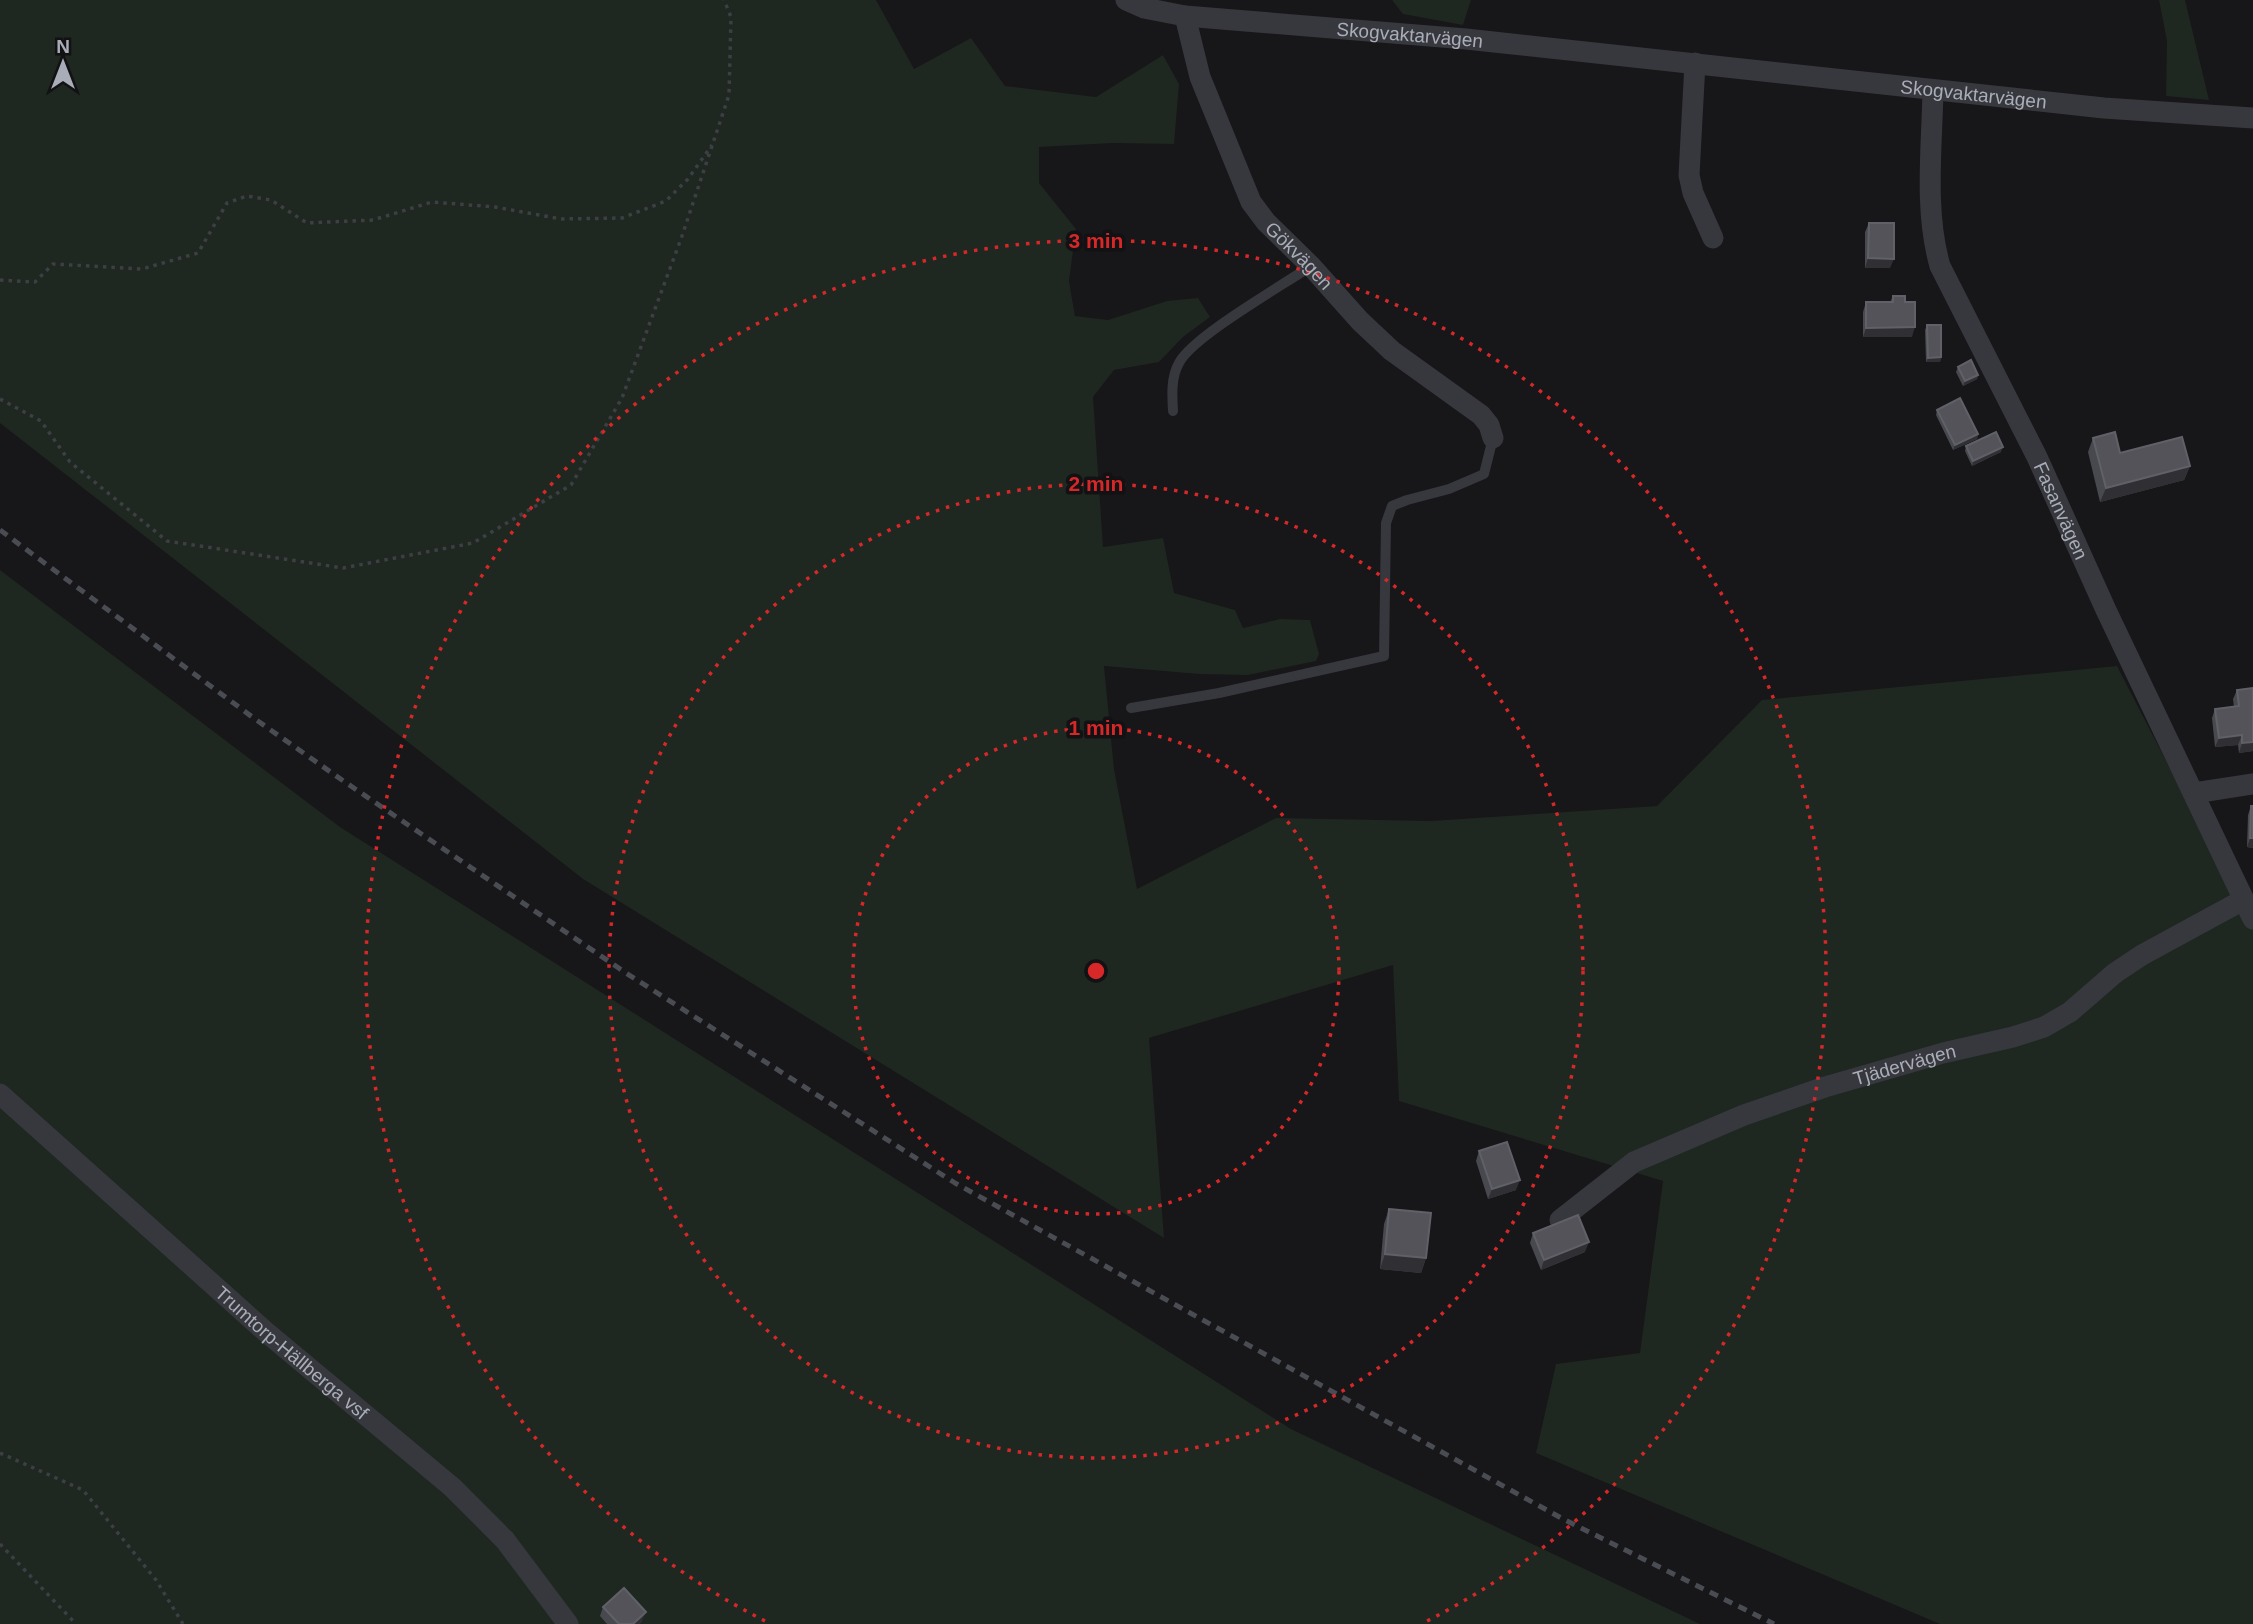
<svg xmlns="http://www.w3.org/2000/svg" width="2253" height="1624" font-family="Helvetica,sans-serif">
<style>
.green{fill:#1e2720}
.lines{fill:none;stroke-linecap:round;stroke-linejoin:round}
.path{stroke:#3d3f45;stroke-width:3.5;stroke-dasharray:3.5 5;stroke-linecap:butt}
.lane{stroke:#37383e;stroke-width:10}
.street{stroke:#37383e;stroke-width:21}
.rail{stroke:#4a4c53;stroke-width:5;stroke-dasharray:9 7;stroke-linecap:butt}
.wall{fill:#48494e}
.shaded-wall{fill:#303034}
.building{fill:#535359;stroke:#606168;stroke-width:2}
.ring{fill:none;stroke:#d62828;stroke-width:3.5;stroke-dasharray:3.5 7}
.labels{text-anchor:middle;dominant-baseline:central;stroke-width:7;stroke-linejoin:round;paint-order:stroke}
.street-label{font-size:19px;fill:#a9adb8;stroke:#121114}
.centre{fill:#d62828;stroke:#121114;stroke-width:3.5}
.ring-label{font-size:21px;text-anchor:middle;font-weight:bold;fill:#d62828;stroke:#121114;stroke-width:7;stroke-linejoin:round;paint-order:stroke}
</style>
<rect width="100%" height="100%" fill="#171619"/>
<path class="green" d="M0,0H876L914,69L971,38L1005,86L1096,97L1163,55L1179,84L1174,144L1113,143L1039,147V183L1076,229L1069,281L1075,316L1108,320L1167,301L1198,298L1210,317L1183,337L1159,362L1114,370L1093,397L1103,547L1163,538L1174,593L1235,610L1243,628L1280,619L1310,620L1319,654L1316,661L1248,675L1199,674L1104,666L1114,769L1137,889L1276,818L1431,821L1657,806L1762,700L2117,666L2253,929V1624H1940L1536,1453L1556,1364L1640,1353L1663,1181L1399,1101L1393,965L1149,1038L1164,1238L583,879L0,423Z
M1392,0H1471L1463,25L1403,14Z
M2159,0H2185L2209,100L2166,96L2167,41Z
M0,570L340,827L1291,1429L1700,1624H0Z"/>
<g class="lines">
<path class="path" d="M0,280L35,282L53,264L142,269L198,253L227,203L247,196L271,200L307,223L373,220L432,202L495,207L561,219L622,218L666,201L688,179L712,145
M0,399L41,421L70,462L167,541L343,568L473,543L571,485L622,398L682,236L729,95L731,17L724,0
M0,1453L83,1490L156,1580L183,1624
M0,1544L76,1624"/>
<path class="lane" d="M1173,411C1172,395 1171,377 1179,363C1192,337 1283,285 1311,266
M1131,708L1219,693L1384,656L1386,523L1392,506L1407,500L1449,489L1484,474L1493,438"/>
<g class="street">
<path id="s1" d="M1126,0L1144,8L1185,16L1466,39L2104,108L2253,118"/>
<path id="s2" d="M1185,16L1200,77L1251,202L1266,222L1311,266L1360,321L1392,351L1481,415L1489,425L1493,438"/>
<path d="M1695,63L1689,175L1693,193L1713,238"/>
<path id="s3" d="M1933,90C1932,147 1924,210 1940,266L2037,457L2106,610L2253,919"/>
<path d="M2194,793L2253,784"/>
<path id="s4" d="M0,1094L266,1332L452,1487L505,1540L568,1624"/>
<path id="s5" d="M1560,1220L1634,1162L1744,1115L1825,1087L1943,1053L2013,1037L2044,1027L2070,1012L2115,973L2142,955L2243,900"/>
</g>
<path class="rail" d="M0,530L255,719L342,780L626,973L955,1183L1563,1519L1774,1624"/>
</g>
<path class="wall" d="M1869,223L1890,268H1865V232Z
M1893,296L1905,302L1912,337H1863V312L1866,302H1890Z
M1927,325L1941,357L1940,362H1926L1925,330Z
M1958,367L1978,375L1977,379L1963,386L1956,372Z
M1937,410L1978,434L1977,439L1953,450L1936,415Z
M2093,438L2120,453L2190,466L2184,480L2100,502L2088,452Z
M1966,446L2001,452L1972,466L1965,451Z
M2253,688V751L2239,753L2238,745L2215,747L2212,718L2215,709L2234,707L2233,699L2237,690Z
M2251,806L2253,848L2247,847L2248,815Z
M1479,1151L1516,1190L1488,1199L1476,1161Z
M1389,1209L1426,1258L1421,1273L1380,1269L1384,1224Z
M1533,1233L1585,1252L1541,1270L1530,1243Z
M603,1607L642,1621L639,1624H607L600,1616Z"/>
<path class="shaded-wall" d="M1868,258L1894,259L1890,268H1865Z
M1915,327L1912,337H1863L1866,328Z
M1941,357L1940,362H1926L1928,358Z
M1978,375L1977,379L1963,386L1965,381Z
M1978,434L1977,439L1953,450L1955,445Z
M2003,447L2001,452L1972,466L1973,461Z
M2190,466L2184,480L2100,502L2106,488Z
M2242,735L2238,745L2215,747L2219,738Z
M2253,742V751L2239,753L2242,743Z
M2250,838H2253V848L2247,847Z
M1520,1180L1516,1190L1488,1199L1492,1189Z
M1589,1242L1585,1252L1541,1270L1544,1260Z
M1385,1254L1426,1258L1421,1273L1380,1269Z
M646,1612L642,1621L639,1624H633Z"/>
<path class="building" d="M1869,223H1894V259L1868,258Z
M1893,296H1905V302H1915V327L1866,328V302H1893Z
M1927,325H1941V357L1928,358Z
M1971,360L1978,375L1965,381L1958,367Z
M1960,398L1978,434L1955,445L1937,410Z
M1996,432L2003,447L1973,461L1966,446Z
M2115,432L2120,453L2182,437L2190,466L2106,488L2093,438Z
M2253,688V742L2242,743V735L2219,738L2215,709L2239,706L2237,690Z
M2251,806H2253V838H2250Z
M1507,1142L1520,1180L1492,1189L1479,1151Z
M1389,1209L1431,1213L1426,1258L1385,1254Z
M1578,1215L1589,1242L1544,1260L1533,1233Z
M624,1588L646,1612L633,1624H619L603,1607Z"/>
<g class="ring">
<circle cx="1096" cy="971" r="243"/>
<circle cx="1096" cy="971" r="487"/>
<path d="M765 1621A730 730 0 1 1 1427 1621"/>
</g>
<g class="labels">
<g class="street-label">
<text stroke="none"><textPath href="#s1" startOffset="287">Skogvaktarvägen</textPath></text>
<text stroke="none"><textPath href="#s1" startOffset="854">Skogvaktarvägen</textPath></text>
<text stroke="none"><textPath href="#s2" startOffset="270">Gökvägen</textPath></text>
<text stroke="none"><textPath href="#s3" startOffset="450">Fasanvägen</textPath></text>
<text stroke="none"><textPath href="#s5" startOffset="382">Tjädervägen</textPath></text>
<text stroke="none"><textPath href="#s4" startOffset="390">Trumtorp-Hällberga vsf</textPath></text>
</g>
</g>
<circle cx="1096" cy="971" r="10" class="centre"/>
<g class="ring-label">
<text x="1096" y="248">3 min</text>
<text x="1096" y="491">2 min</text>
<text x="1096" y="735">1 min</text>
</g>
<g transform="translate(63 63)" stroke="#121114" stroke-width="5" paint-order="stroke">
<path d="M0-5L12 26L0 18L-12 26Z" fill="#a9adb8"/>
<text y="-10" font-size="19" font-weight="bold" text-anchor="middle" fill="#a9adb8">N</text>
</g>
</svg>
